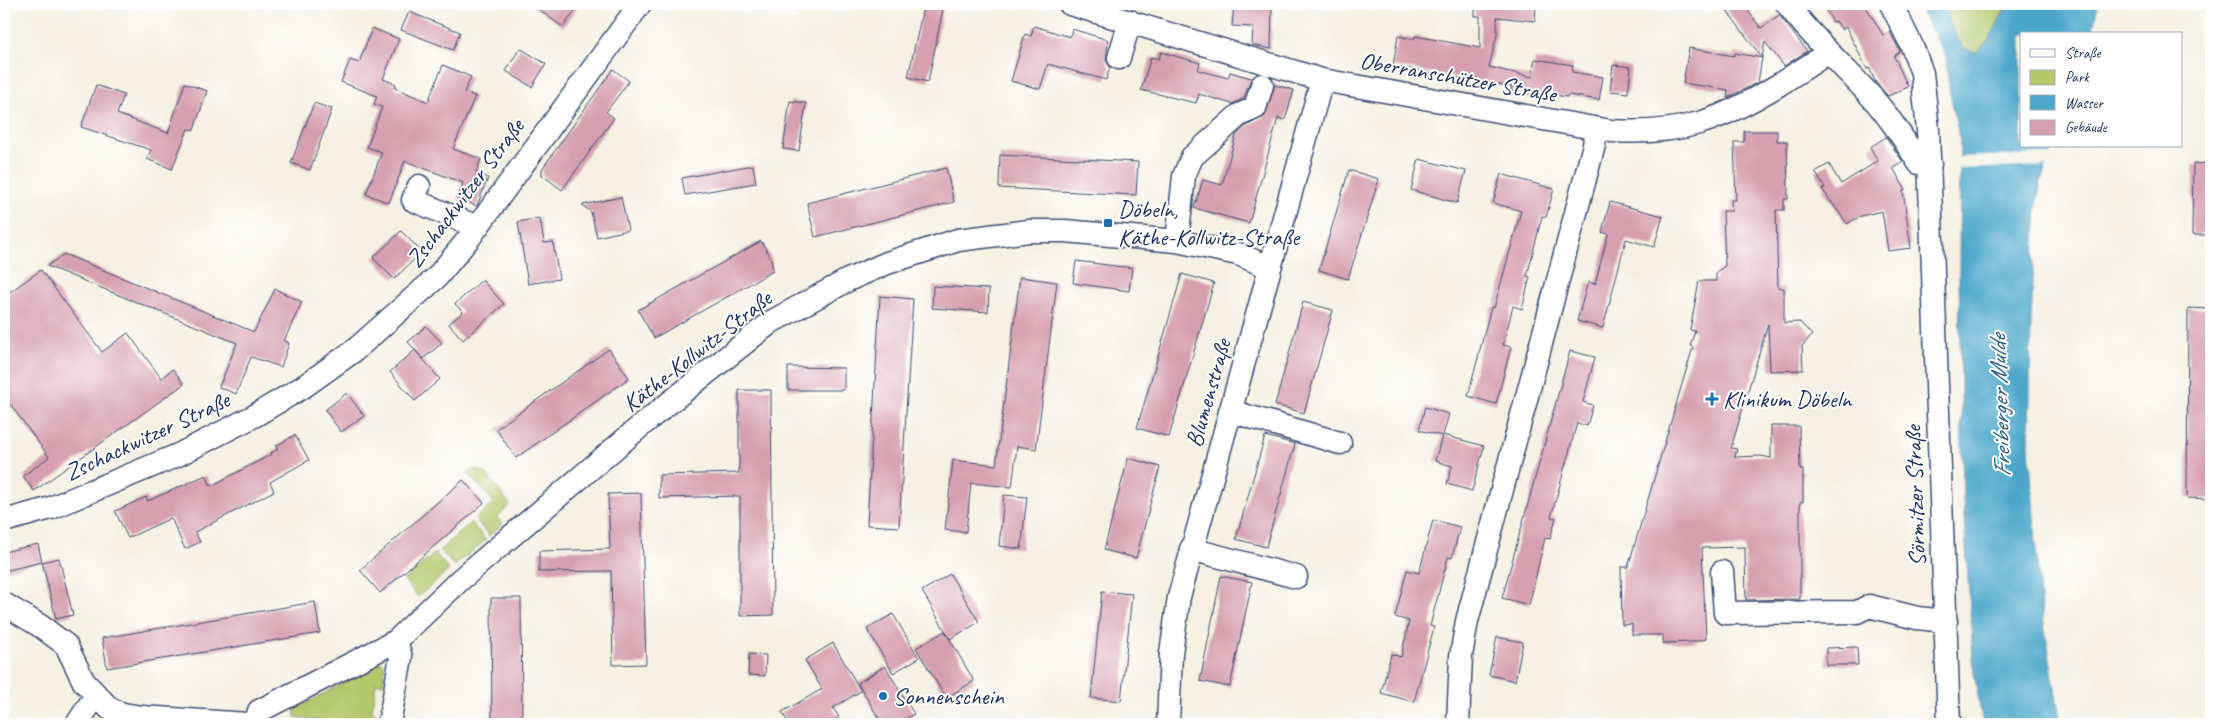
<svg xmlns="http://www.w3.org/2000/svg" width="2215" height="728" font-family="Caveat,sans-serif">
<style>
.green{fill:#b4c76a;stroke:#687b64}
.water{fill:#4ca7ca;stroke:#346b94}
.pier{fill:#f4f1e2}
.building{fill:#d59faf}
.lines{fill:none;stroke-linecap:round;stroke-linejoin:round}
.minor-casing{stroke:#3c4c72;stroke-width:25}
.minor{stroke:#fff;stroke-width:22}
.poi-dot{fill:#1f6fb2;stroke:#fff;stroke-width:2}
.labels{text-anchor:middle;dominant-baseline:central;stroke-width:4;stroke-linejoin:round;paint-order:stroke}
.street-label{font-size:24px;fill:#1b2f5e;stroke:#fff}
.poi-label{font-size:24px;fill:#1b2f5e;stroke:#fff;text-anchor:start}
.water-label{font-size:25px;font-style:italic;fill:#2f5f89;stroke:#fff}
</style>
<rect width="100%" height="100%" fill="#fff"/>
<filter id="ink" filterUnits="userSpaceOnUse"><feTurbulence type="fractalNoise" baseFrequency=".02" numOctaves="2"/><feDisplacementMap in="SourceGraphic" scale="10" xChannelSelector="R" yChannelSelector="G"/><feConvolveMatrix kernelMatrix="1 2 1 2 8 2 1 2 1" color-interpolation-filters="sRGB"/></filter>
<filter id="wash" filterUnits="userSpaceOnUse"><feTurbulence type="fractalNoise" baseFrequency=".0096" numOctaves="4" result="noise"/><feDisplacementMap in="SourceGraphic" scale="20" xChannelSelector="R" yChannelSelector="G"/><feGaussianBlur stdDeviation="1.12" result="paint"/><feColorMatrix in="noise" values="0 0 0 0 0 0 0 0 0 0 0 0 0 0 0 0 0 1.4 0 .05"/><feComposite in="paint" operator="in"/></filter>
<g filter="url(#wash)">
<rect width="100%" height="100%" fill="#f4f1e2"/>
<path class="green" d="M1943,4H2008L1990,38L1977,52C1956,52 1950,20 1943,4Z
M475,469L486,473L510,505L497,518L503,524L489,536L475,519L494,502L467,473Z
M471,522L486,540L454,566L440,550Z
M435,553L449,570L418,597L404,580Z
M377,662H382L385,666L383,684L376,683L372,711L375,712L370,724H338L295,717V709L369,669L371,665Z"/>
<path class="water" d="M1917,4H1943C1950,20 1956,52 1977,52L1990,38L2008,4H2098L2092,34H2021V146H2053L2041,182L2037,202L2031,319L2029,446L2040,601L2061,724H1983L1974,673L1963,499L1959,274L1960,141L1949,88L1946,56Z"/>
<path class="pier" d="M2053,154L2049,166L1957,169V157Z"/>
<g id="blocks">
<path class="building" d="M531,4H580L563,27Z
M924,4H944L928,82L908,77Z
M1234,4H1272L1271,49L1252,45L1253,27L1232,26Z
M1475,4H1536L1535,21L1497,17V35L1489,67L1532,77L1535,59L1573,65L1572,72L1603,77L1599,100L1568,95L1567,97L1548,94L1547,97L1511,91L1512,87L1393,66L1398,36L1414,39L1415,36L1480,48V16H1475Z
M1722,4H1743L1761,28L1779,15L1807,51L1784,66L1765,42L1762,58Z
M1822,4H1867L1865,5L1883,35L1890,32L1900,51L1894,56L1908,87L1888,96L1875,81L1869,68L1867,69L1846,27L1842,30L1836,21L1833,22Z
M409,12L460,32L453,50L401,30Z
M1034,26L1070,37L1072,29L1108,40L1106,61L1110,67L1106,80L1048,64L1040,89L1011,81L1025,34L1031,36Z
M372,28L399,39L383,79L396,84L395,88L428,102L443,65L471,77L464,92L475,96L453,149L481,159L476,173L488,178L477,206L458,199L463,183L405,161L389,203L366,194L382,152L367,147L382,107L374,104L377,96L341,82L350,60L359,63Z
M520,48L546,64L532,87L506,71Z
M1689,48L1734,56L1735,53L1762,58L1758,82L1727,98L1728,90L1683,83Z
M1161,52L1200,63L1198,70L1228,78L1230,72L1251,78L1244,98L1232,104L1199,94L1196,103L1141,90L1151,57L1159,59Z
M1613,65L1631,67L1628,93L1610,91Z
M613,69L629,81L606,112L614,118L562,190L542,175V169Z
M185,83L207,91L194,130L188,129L172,169L147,159L151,150L81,127L96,85L124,95L117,114L168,133Z
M1275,85L1294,90L1285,120L1278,118L1249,223L1194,208L1203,180L1222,185L1236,135L1246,126L1265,116Z
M790,101L806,103L799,151L783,149Z
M314,103L332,109L310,170L291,163Z
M1744,131H1777V141H1787L1788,199H1784V210H1776L1778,288H1784V323L1800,322L1812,335L1802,346L1803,370L1770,371L1768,324L1731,448L1737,449L1735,457L1761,456L1771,458V426H1799L1800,470H1803V502H1800V599L1746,600L1745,547L1702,548L1706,639L1692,642L1663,643V635H1632V624L1622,625L1621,567H1628L1693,347L1690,346L1695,331L1690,330L1699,281H1716V272L1725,266L1723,211H1732L1731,200H1736L1734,142H1744Z
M1886,137L1903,162L1893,168L1905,189L1903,191L1911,248L1888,251L1882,211L1861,216L1847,224L1822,189L1825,188L1815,172L1829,164L1841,184L1878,161L1870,147Z
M1000,155L1138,162L1136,195L999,188Z
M1419,159L1466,171L1457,203L1411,190Z
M2211,163V235H2192L2193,164Z
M753,165L756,183L685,195L682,178Z
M946,168L954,202L815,237L807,203Z
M1349,170L1379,179L1348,279L1319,270Z
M1501,174L1554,189L1546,217L1542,216L1527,276L1530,277L1522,309L1513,306L1503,345L1511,347L1496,404L1468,396L1491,307L1494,308L1521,211L1493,203Z
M621,197L628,230L597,237L591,212L582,205Z
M1610,202L1663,216L1654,247L1626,239L1603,328L1577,321L1588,282L1595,284L1608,234L1602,232Z
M540,218L544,243L553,242L559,279L528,284L518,222Z
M401,231L422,252L394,279L373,258Z
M761,241L771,258L773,271L654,338L638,310Z
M64,254L254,332L275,289L302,302L284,341L289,343L281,367L251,357L236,394L219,387L237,343L47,266Z
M1076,261L1132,268L1129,291L1073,283Z
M41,270L102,352L128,333L161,378L173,369L184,384L34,491L23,476L49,457L4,396V296Z
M1182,274L1214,283L1169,437L1137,428Z
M1020,277L1057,282L1036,449L1017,446L1012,487L971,483L966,532L945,530L953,460L996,465Z
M482,280L504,304L463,340L449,324L463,312L455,304Z
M933,286L989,289L988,312L932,308Z
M880,296L913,299L899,527L867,525Z
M1303,302L1333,310L1304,413L1275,405Z
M2188,308L2211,309V499L2187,498Z
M426,326L442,343L423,359L408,342Z
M609,349L629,378L516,458L496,429Z
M415,350L440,379L415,401L390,372Z
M1570,351L1595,357L1583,402L1593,405L1587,426L1577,423L1551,517L1556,518L1550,539L1545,538L1529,605L1502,598Z
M788,367L844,368V390H788Z
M739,390H771L773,615L740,616V496L659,498V475L739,473Z
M347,393L364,416L341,432L325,410Z
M1425,407L1449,414L1443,435L1484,446L1472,491L1447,484L1452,466L1435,461L1442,436L1419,430Z
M295,435L309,460L270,482L274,491L195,532L200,542L185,549L171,518L128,538L115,511L146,497L148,501L206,475L211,486L272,454L271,453L278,449L276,446Z
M1265,436L1295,444L1266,547L1236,539Z
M1128,458L1160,467L1136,558L1104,550Z
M463,480L484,503L380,593L360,570Z
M641,493L646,664L613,665L611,571L539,572V551L610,549L608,494Z
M1004,495L1027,497L1021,549L999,546Z
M1433,520L1460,527L1452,558L1448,557L1430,626L1434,627L1414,702L1381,693L1391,654L1401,657L1409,621L1395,617L1407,570L1419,573Z
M38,544L42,562L59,558L73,615L56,619L42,562L4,571V552Z
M950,574L979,622L950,639L922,591Z
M1221,576L1252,582L1230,687L1200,681Z
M1102,591L1132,594L1121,701L1091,698Z
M491,598H521L522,724H492Z
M315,602L320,633L107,668L102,638Z
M893,614L919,658L893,673L867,629Z
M945,631L974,681L946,698L916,648Z
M1497,637L1523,642L1515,681L1489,675Z
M833,643L861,691L833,708L839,717L827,724H789L782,712L822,689L805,660Z
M1857,647L1858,665H1826V648Z
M749,654L766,655L765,676L748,675Z
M885,666L914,714L896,724H882L858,683Z"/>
</g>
</g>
<g filter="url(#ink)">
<use href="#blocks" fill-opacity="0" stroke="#3c4c72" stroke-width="1"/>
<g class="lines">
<g class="minor-casing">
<path id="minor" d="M1070,4L1322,80L1611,131C1682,135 1720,121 1780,84C1796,73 1813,64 1828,52
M1787,4C1811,36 1840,63 1867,92C1887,113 1903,138 1919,163L1930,164
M1891,4L1912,46L1922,73L1928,130L1949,724
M1119,58L1130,21
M419,186L413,200L477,227
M1177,241L1184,176L1192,157L1239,115L1255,108L1262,85
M1230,411L1340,443
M4,521L51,508L178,455L254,416L303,387L355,350L437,277L470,237L640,4
M1191,549L1296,577
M1722,572L1725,613L1857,612L1869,606L1917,618L1946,621
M4,604L42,627L66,645L84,682L110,709L123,714L142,717L248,724
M77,724L90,704L100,699
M255,724L259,711L396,641L461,579L649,419L771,322L848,280L887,263L958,240L1029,231H1065L1177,241L1238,254L1269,267
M389,724L401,657L396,641
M1168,724L1171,653L1179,597L1322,80
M1458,724L1461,656L1467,621L1594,145L1596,129"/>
</g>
<use href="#minor" class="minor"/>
</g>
</g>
<g class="poi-dot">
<rect x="1103" y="218" width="10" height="10" rx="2.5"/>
<path d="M1709.5 391.5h5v5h5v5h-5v5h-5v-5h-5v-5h5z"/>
<circle cx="883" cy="696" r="5"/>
</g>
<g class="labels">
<g class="street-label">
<text transform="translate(1458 77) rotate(10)">Oberranschützer Straße</text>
<text transform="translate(465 193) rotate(-53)">Zschackwitzer Straße</text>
<text transform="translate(697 351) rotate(-38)">Käthe-Kollwitz-Straße</text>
<text transform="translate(1208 393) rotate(-74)">Blumenstraße</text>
<text transform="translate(147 436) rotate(-25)">Zschackwitzer Straße</text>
<text transform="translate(1915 496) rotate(-92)">Sörmitzer Straße</text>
</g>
<g class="poi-label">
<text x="1118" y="209">Döbeln,<tspan x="1118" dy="28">Käthe-Kollwitz-Straße</tspan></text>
<text x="1723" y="399">Klinikum Döbeln</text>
<text x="893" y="696">Sonnenschein</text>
</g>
<g class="water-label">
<text transform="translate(2000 406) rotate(-92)">Freiberger Mulde</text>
</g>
</g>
<rect width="2215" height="728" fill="none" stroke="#fff" stroke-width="20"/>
<rect x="2020" y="32" width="162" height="115" fill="#ffffff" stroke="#a4acbf"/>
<rect x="2030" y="49" width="25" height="8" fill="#ffffff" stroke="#a4acbf"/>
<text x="2065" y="58" font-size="15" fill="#1b2f5e">Straße</text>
<rect x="2030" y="70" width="25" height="15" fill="#b4c76a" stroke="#a4acbf"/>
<text x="2065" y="82" font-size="15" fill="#1b2f5e">Park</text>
<rect x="2030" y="95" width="25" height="15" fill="#4ca7ca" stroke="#a4acbf"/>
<text x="2065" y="108" font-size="15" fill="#1b2f5e">Wasser</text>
<rect x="2030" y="120" width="25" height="15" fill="#d59faf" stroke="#a4acbf"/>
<text x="2065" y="132" font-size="15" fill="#1b2f5e">Gebäude</text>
</svg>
